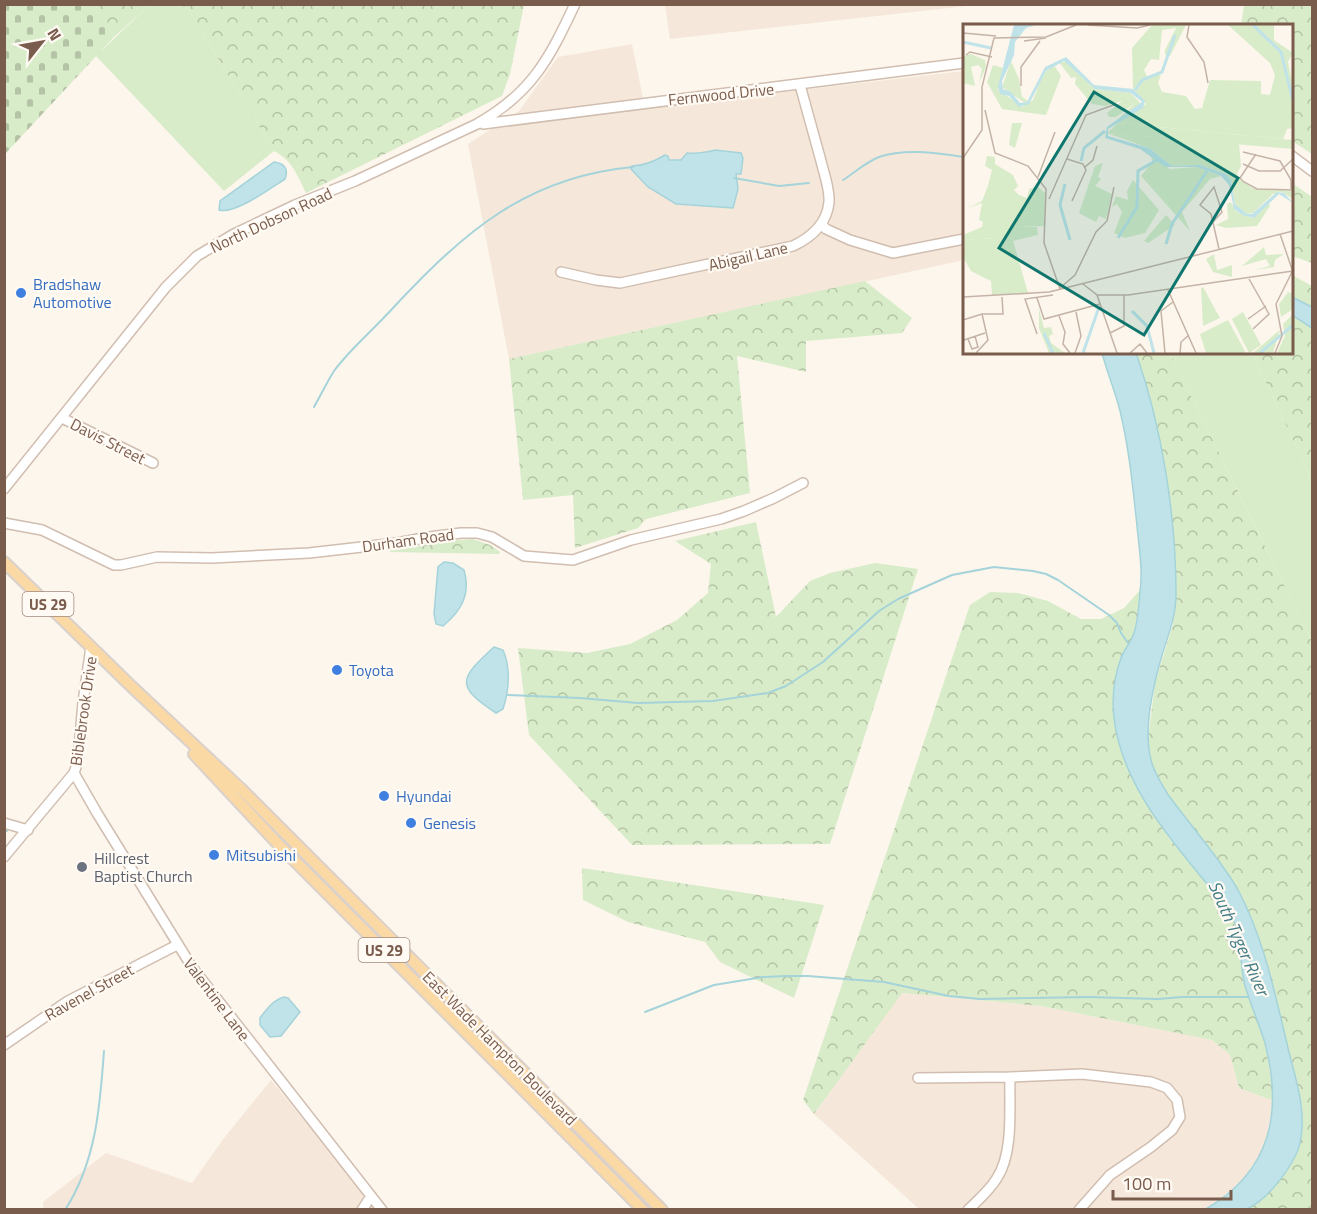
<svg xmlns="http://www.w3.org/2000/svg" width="1317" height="1214" font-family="'Titillium Web',sans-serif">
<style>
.residential{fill:#f5e8da}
.grass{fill:#d8ecc9}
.forest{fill:url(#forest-crowns)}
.cemetery{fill:url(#cemetery-stones)}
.water{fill:#bfe3e8;stroke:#a5d3da;stroke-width:1.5}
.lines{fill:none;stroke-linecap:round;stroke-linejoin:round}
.stream{stroke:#a5d3da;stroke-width:2}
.minor-casing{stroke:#d1beb0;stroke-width:12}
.major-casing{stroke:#dad1cd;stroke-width:14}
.minor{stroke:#fff;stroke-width:9}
.major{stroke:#fbd9a5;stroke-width:10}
.shop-dot{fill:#3f7fe0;stroke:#fffaf3;stroke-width:2}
.worship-dot{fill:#6b7280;stroke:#fffaf3;stroke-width:2}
.labels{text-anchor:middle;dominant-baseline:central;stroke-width:4.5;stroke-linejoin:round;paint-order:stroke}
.shield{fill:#fffaf3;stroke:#a28b7f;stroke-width:1.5}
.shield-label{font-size:15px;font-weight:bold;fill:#7a5c4d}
.street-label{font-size:16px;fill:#7a5c4d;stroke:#fffaf3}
.shop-label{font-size:16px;fill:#366cbe;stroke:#fffaf3;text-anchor:start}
.worship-label{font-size:16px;fill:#5b616d;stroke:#fffaf3;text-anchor:start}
.water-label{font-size:18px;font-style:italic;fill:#437c86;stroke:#fffaf3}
.inset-river{fill:none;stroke:#bfe3e8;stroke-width:3}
.inset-road{fill:none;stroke:#c5b3a7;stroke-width:1.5}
.view{fill:#0f766e;fill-opacity:0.15;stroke:#0f766e;stroke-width:3}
.inset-edge{fill:none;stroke:#7a5c4d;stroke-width:3}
</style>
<defs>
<pattern id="forest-crowns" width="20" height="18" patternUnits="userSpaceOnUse" patternTransform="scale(1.5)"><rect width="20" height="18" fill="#d8ecc9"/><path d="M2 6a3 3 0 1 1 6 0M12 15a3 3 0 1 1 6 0" fill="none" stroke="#b4c2a5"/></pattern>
<pattern id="cemetery-stones" width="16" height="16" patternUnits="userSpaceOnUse" patternTransform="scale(1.5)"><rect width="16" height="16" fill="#d8ecc9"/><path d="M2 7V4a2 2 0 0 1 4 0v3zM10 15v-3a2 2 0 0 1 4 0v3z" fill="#b4c2a5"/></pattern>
</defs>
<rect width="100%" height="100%" fill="#fdf6ec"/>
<path class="residential" d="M665,5V4L976,5L670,39Z
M632,44L645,108L964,71V260L509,359L468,144L519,111L558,57Z
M901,993L1041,1006L1213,1040L1230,1055L1239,1088L1274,1101L1264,1148L1241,1182L1206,1210L919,1209L814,1114Z
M271,1080L377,1209L43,1210V1202L106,1153L192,1183L224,1138Z"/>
<path class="grass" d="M153,5H181L189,10L274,151L224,191L96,56L143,11Z
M1170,353H1252L1312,480V642Z"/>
<path class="forest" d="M95,5H153L143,11L114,37Z
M181,5H524L510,74L502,96L306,193C297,175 293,161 274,151L189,10Z
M1244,5H1312V154L1292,141V26L1241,25Z
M1292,183L1312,197V263L1292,256Z
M1292,275L1312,286V307L1292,297Z
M865,281L912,318L902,333L806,341V372L737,356L750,493L646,519L638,528L575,548L573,495L523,500L509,359Z
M1292,315L1312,328V480L1252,353L1292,352Z
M1136,353H1170L1312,642V1209H1246C1270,1192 1296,1169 1301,1139C1307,1110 1295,1078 1288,1049C1275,994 1264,939 1237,889C1219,856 1191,827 1169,796L1160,783L1151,760L1148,740L1155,683L1173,624V528L1158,431Z
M756,522L776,617L810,581L830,573L875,563L918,569L830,844L632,845L529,735L518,648L587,653L630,644L677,620L708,593L711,564L675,541Z
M473,539L490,545L500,552L499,554L390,552V550L455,540Z
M1141,589L1134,634L1120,660L1113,697L1114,719L1123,755L1132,778L1169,838L1214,890L1233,918L1238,934L1243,978L1266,1046L1274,1101L1239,1088L1230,1055L1212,1040L1041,1006L902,993L814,1114L803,1100L970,605L990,592L1018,593L1048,601L1081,619H1101L1124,608Z
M582,868L824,905L794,998L720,962L705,942L628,922L583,900Z"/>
<path class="cemetery" d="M5,4L95,5L114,37L5,154Z"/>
<path class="water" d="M715,150L741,153L743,158L741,174H736L738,189L733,208L676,204L648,187L631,169L632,166C644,166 655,161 665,155L668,156L669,160H681L687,153C691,154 711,152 715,150Z
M274,162C284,163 289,169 285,179C271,188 234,215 219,210L220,201Z
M1292,297L1312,307V328L1292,315Z
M1102,353H1136C1162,427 1176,516 1176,594C1176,615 1169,633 1163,652C1154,682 1143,729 1151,760C1154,773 1162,785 1169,796C1191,826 1218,856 1237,888C1264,938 1275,994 1288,1048C1295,1077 1306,1108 1301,1138C1298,1161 1269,1199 1247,1209C1239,1212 1216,1210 1206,1209C1271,1171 1283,1113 1265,1043C1259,1024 1251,1005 1245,986C1239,964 1243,937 1232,917C1223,900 1209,887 1198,873C1161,828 1121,778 1114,718C1112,699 1114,677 1121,658C1124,650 1131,642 1134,633C1138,621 1139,605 1140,592C1143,570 1139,548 1137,526C1133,488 1129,448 1120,411C1115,391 1107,372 1102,353Z
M444,562L453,563L464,570C471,594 462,610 443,626L436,624L434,614L438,567Z
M494,647L503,650C511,668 509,691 503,709L496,713C455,686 459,679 494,647Z
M284,997L288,998L300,1012L281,1036L270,1037L260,1025V1018C266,1010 273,1000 284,997Z"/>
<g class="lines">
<path class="stream" d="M734,178L779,186L809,183
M843,180C854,173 866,162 879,157C906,148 937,153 964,157
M314,407C321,395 327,382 334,371C348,351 376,327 393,308C464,232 526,177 633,167
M508,695L580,698L638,703L713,701L768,693L786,686L823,662L879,611L898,599L952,575L994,567L1033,571L1046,574L1058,580L1109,615L1117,623L1121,633L1128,643
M4,832L7,831
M645,1012L714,985L763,977L787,976H808L884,982L949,996L980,999L1089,997L1158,999L1182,997H1248
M65,1210C96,1162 100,1107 104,1051"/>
<g class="minor-casing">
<path id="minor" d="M483,124L964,63
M1292,156L1312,171
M821,224L826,229L850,240L893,253L964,239
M561,272L596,280L620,283L793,246C812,237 827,224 829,202C830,189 824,174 821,161C814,136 807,111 800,85
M62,418L153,463
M4,489L166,287L197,256L234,234L295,205L355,181L477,124C532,93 549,59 575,4
M4,523L42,530L114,565H121L157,557L212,558L309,553L397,543L429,537L461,533H477L492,537L524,556L573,560L631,540L721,519L744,511L774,498L803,483
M74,773L97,813L192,967L382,1210
M4,823L28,830
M4,857L74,773L78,761L83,702L91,647
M4,1045L68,1001L177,945
M918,1078L1010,1077
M362,1210L371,1196
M968,1210C978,1200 990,1190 997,1178C1014,1152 1009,1107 1010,1077L1082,1074L1151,1082L1167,1088L1177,1100L1180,1117L1172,1130L1151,1147L1110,1175L1079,1210"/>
</g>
<g class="major-casing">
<path id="major" d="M4,562L131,686L241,789L662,1210
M194,754L279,845L643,1210"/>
</g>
<use href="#minor" class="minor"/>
<use href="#major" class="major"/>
</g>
<g class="shop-dot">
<circle cx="21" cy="293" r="6"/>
<circle cx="337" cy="670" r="6"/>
<circle cx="384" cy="796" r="6"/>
<circle cx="411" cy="823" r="6"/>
<circle cx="214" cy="855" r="6"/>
</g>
<circle class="worship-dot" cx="82" cy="867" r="6"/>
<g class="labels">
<g class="shield">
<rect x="22.5" y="592" width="51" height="24" rx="4.5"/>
<rect x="358.5" y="938" width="51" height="24" rx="4.5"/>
</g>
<g class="shield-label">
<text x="48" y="604">US 29</text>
<text x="384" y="950">US 29</text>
</g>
<g class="street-label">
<text transform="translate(721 94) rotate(-6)">Fernwood Drive</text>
<text transform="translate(271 220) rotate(-25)">North Dobson Road</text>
<text transform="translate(748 256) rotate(-13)">Abigail Lane</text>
<text transform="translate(108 441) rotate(27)">Davis Street</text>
<text transform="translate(408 540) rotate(-8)">Durham Road</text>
<text transform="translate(83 711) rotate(-82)">Biblebrook Drive</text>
<text transform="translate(89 992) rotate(-29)">Ravenel Street</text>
<text transform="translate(217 999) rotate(53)">Valentine Lane</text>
<text transform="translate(500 1048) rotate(45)">East Wade Hampton Boulevard</text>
</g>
<g class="shop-label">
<text x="33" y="284">Bradshaw<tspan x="33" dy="18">Automotive</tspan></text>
<text x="349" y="670">Toyota</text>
<text x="396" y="796">Hyundai</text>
<text x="423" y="823">Genesis</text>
<text x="226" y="855">Mitsubishi</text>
</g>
<g class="worship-label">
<text x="94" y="858">Hillcrest<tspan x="94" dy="18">Baptist Church</tspan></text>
</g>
<g class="water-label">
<text transform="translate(1239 938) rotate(66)">South Tyger River</text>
</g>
</g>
<g transform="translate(963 24)">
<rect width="330" height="330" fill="#fdf6ec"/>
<path d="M155,99L330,116V125L144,109ZM51,203H74L75,211L50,217L48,205Z" fill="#d8ecc9"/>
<path d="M189,1H223L207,32L202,31V26L213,4L199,6L196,36L188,35L181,46L184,52L198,51L195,59L199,68L223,72L232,85L239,84L247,56L298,57V70L307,71L312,51L307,39L265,1H311V16L330,29L325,38L330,61V104L324,105L320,115L155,99L183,80L170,65L169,24ZM8,30L22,36L23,43L16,59L19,45L15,41L8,43L12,62L0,59V32ZM48,37L56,55L59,73L65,77L62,79L39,63ZM96,38H103L132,65L168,69L179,81L151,99L172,79L153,93H146L144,89L159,77L142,82L129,80L112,60L113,53L108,54ZM30,41L40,44L35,65L59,83L70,76L80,50L91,41L98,52L83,91L39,85L24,58ZM49,99H59L52,124L46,121ZM144,109L276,120L278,142L274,150L278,156L289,164L330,167V175L319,168L310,170L290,189L284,190L272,180L268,156L263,150L237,141L209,142L186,124ZM188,131L207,145L234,143L258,152L247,155L219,188L227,207L178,152L189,138ZM24,132L32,133V140L50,151L55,162L51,166L56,171L64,174L66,165L74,162L82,169L81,202L51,203L49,213L1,216L0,211L19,203L20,198L16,196L19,179L5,184L19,177L25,162L29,146L22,142ZM140,139L135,153L138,155L132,162L149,170L143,195L136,192L133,198L116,189L132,142ZM170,156L196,186L182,209L162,214L151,209L159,188L154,180L149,183L153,172L165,176L164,167ZM305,177L307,182L294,202L263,204L253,201L265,195L264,180L268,178L273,187L289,194ZM203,191L212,201L185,219L181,217ZM301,223L303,231L321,230L312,236L311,243L292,246L307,242L303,235L279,242ZM251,230L254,246L269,241V253L250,248L243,235ZM240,263L257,294L240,302L238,264ZM325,268L330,270V285L318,293L316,280ZM76,285L81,304L88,303L90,310L86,312L88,319L102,329H86L76,304ZM280,288L298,321L286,329L269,295ZM330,290V329H314L322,312L320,300ZM265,296L283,329H243L237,310ZM317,306L310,329H290L312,310Z" fill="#d8ecc9"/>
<path d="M49,213L65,269L29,271L28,257L8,247L0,233V216Z" fill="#d8ecc9"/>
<path d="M51,1H73L63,4L52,18L51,31L39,57L40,65L48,68L57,79L64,78L82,43L103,33L131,61L170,65L182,77L180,84L145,105V112L186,124L209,142L237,141L263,150L268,156L272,180L284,190H289L314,168L321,169L330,179L316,170L291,194L280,191L271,185L266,161L258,152L234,143H202L177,125L142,114L144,103L179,78L168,69L132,65L101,37L83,47L66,80L56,83L46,72L37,70L35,62Z" fill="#bfe3e8"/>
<path class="inset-river" d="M290,1L318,28L330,77M0,18L28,24M172,66L179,56L199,48L212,11M118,137L121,124L142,107M102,160L97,181L107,216M155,214L174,183L175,147L194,136M203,220L209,200L244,147M169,287L184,302L191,329M81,309L90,329M120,329L136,283M297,329L330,301"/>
<path class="inset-road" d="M125,1L174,4L187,1M226,1L224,13L241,38L245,59M0,9L33,12M61,17L83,14M3,31L7,28L29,33M58,62V43L77,17M22,86L32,129L65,142L83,165L81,219L97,265M280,128L317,137L328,156V165M293,130L277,154L281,158L294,165L330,166M0,134L19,106V63L31,14L83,13L113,1M104,135L120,140L123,146L109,177M280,140L296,147H317L330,135M122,143L130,136L134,122M75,153L92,108M86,175L123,91L153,80M250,198L259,188L251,163L237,181L248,190L256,225M317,210L330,248M286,255L306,290L290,305M120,260L134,271L154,329M97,264L112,251L133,208L144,197L151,163M205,266L233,329M134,271H165L330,247M0,273L86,268L330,207M74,274L81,295L137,280M96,292L102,308L100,320L107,329M285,295L303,282M0,296L19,290H40L39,273M147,309L161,302V271M74,310L62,275L90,271M5,315L9,325L15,323L12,312M1,316L22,309M13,329L25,316L19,290M112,329L118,312L113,288M167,329L177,320L184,329M202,329L198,287L210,278M217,329L218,318L226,311M312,329L319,312L313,280L329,248"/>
<path class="view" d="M131,68L275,154L181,311L36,224Z"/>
<rect width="330" height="330" class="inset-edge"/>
</g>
<rect width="1317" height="1214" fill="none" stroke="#7a5c4d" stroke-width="12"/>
<g transform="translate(42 42) rotate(59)" stroke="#fffaf3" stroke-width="4.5" paint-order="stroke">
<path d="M0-4.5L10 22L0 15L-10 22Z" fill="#7a5c4d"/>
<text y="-9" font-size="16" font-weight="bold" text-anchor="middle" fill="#7a5c4d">N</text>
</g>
<path d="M1113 1190v9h118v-9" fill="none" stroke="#7a5c4d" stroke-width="3"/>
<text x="1122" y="1190" font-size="18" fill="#7a5c4d" stroke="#fffaf3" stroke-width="4.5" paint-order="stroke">100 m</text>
</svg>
